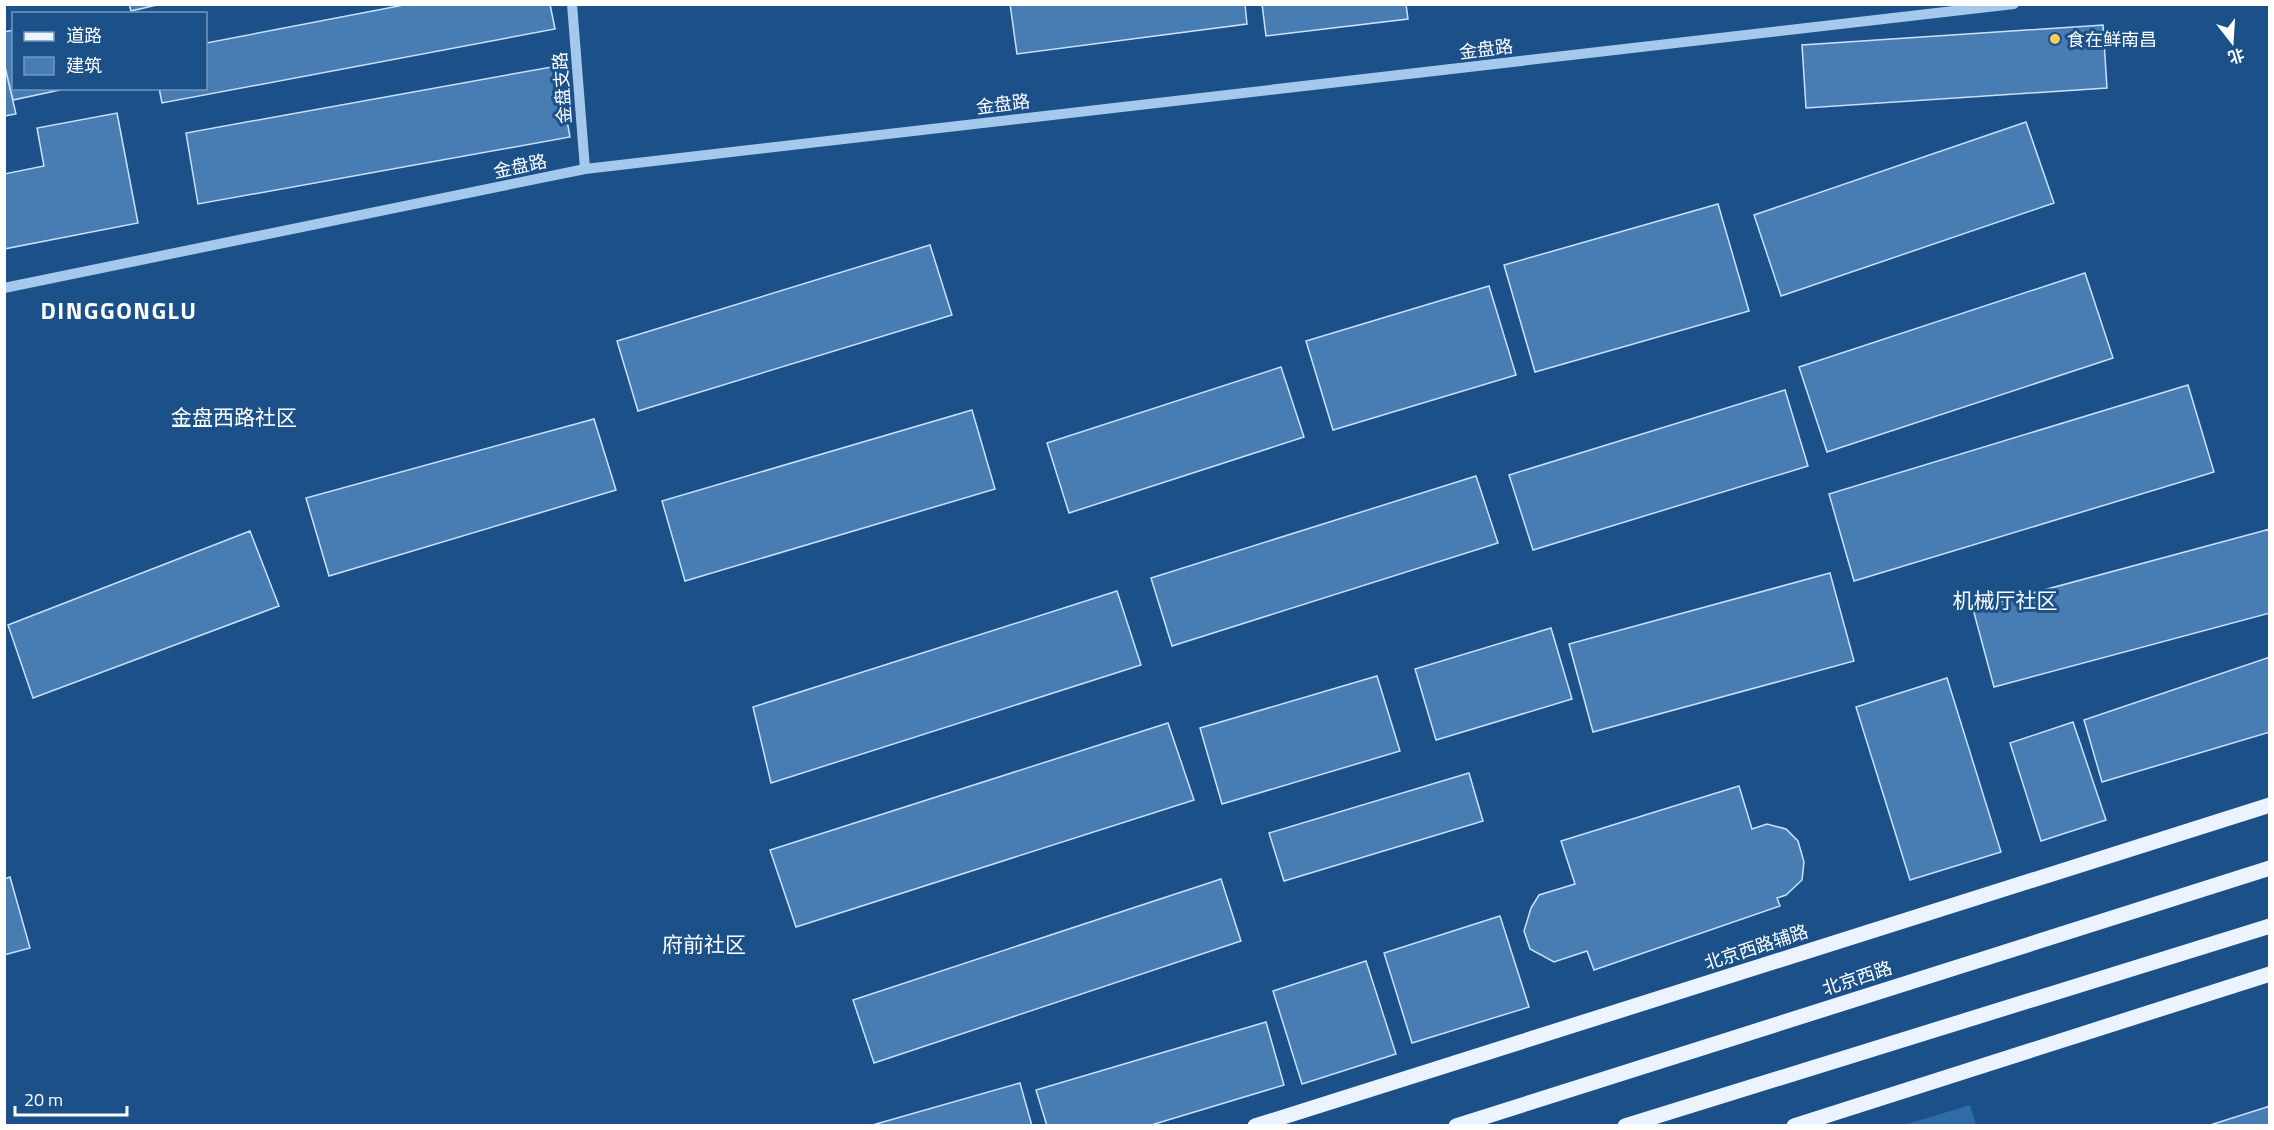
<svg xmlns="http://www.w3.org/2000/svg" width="2274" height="1130" font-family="'Titillium Web','Noto Sans SC',sans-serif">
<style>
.green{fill:#2e6ba7}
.building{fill:#487db4;stroke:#cae2f9;stroke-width:1.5}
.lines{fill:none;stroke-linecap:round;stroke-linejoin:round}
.minor{stroke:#a5c8ed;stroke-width:10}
.major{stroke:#eaf3ff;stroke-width:15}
.poi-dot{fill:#feca61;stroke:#1b5089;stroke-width:2}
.labels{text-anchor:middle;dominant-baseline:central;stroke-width:6;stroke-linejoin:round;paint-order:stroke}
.poi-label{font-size:18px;fill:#fff;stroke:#1b5089;text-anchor:start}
.street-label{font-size:18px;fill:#fff;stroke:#1b5089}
.quarter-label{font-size:21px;fill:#fff;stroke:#1b5089}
.district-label{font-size:24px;font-weight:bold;letter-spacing:1.5px;fill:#fff;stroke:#1b5089}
</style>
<rect width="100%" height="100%" fill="#1b5089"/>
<path class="green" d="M1970,1105L1976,1125H1904Z"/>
<path class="building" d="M129,4H161L131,11Z
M409,4H550L555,29L162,103L159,88H206V43Z
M1010,4H1245L1247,24L1017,54Z
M1262,4H1406L1408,19L1266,36Z
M2103,25L2107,88L1806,108L1802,45Z
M14,30V88H69L13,100L4,63V32Z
M4,63L16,114L4,116Z
M557,66L570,137L198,204L186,133Z
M117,113L138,223L4,249V174L44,166L37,128Z
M2026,122L2054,203L1781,296L1754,215Z
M1718,204L1749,311L1535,372L1504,265Z
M930,245L952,315L638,411L617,341Z
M2085,273L2113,358L1827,452L1799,367Z
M1489,286L1516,375L1333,430L1306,341Z
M1281,367L1304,437L1069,513L1047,443Z
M2188,385L2214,472L1854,581L1829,494Z
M1785,390L1808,466L1533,550L1509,475Z
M972,410L995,489L685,581L662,501Z
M594,419L616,490L329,576L306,498Z
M1476,476L1498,543L1172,646L1151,578Z
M2270,529V613L1994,687L1973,609Z
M250,531L279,606L33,698L8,625Z
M1830,573L1854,661L1593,732L1569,644Z
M1117,591L1141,665L771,783L753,707Z
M1551,628L1572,699L1436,740L1415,669Z
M2270,657V732L2102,782L2084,720Z
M1377,676L1400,751L1222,804L1200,728Z
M1947,678L2001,852L1910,880L1856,707Z
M2073,722L2106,820L2041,841L2010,743Z
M1168,723L1194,800L796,927L770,850Z
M1469,773L1483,821L1284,881L1269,833Z
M1739,786L1752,829L1767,824L1786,829L1798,841L1804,862L1802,880L1786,895L1777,898L1780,906L1594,970L1587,951L1554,962L1530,949L1524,931L1531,908L1539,895L1575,884L1561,841Z
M10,877L30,948L4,955V879Z
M1221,879L1241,941L874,1063L853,1000Z
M1500,916L1529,1007L1412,1043L1384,953Z
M1366,961L1396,1054L1302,1084L1273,991Z
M1266,1022L1284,1085L1148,1126H1047L1036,1090Z
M1020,1083L1032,1126H869Z
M2270,1106V1126H2207Z"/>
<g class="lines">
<path class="minor" d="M572,4L585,169
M4,288L585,169L2014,4"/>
<path class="major" d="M1255,1126L2270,805
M1456,1126L2270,868
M1625,1126L2270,926
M1794,1126L2270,974"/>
</g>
<circle class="poi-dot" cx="2055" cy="39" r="6"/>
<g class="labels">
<g class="poi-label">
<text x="2067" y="39">食在鲜南昌</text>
</g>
<g class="street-label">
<text transform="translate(1486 49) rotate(-7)">金盘路</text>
<text transform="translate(562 88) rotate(-94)">金盘支路</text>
<text transform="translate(1003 104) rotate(-7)">金盘路</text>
<text transform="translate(520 166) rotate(-12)">金盘路</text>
<text transform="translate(1756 947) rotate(-18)">北京西路辅路</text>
<text transform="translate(1857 978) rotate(-18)">北京西路</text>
</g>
<g class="quarter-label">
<text x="234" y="417">金盘西路社区</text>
<text x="2005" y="600">机械厅社区</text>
<text x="704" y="944">府前社区</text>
</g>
<g class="district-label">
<text x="119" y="310">DINGGONGLU</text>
</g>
</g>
<rect width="2274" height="1130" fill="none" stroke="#ffffff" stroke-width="12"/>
<rect x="12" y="12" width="195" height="78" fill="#1b5089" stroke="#7696b8" stroke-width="1.5"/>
<rect x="24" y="32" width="30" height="9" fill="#eaf3ff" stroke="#7696b8" stroke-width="1.5"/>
<text x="66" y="42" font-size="18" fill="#ffffff">道路</text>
<rect x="24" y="57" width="30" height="18" fill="#487db4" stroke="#7696b8" stroke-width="1.5"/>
<text x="66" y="72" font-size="18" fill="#ffffff">建筑</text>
<g transform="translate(2232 42) rotate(163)" stroke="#1b5089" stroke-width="4.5" paint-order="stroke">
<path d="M0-4.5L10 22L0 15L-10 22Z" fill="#ffffff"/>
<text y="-9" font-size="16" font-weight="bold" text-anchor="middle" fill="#ffffff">北</text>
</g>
<path d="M15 1106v9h112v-9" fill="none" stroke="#ffffff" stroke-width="3"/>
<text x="24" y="1106" font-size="18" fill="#ffffff" stroke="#1b5089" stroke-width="4.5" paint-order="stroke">20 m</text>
</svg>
